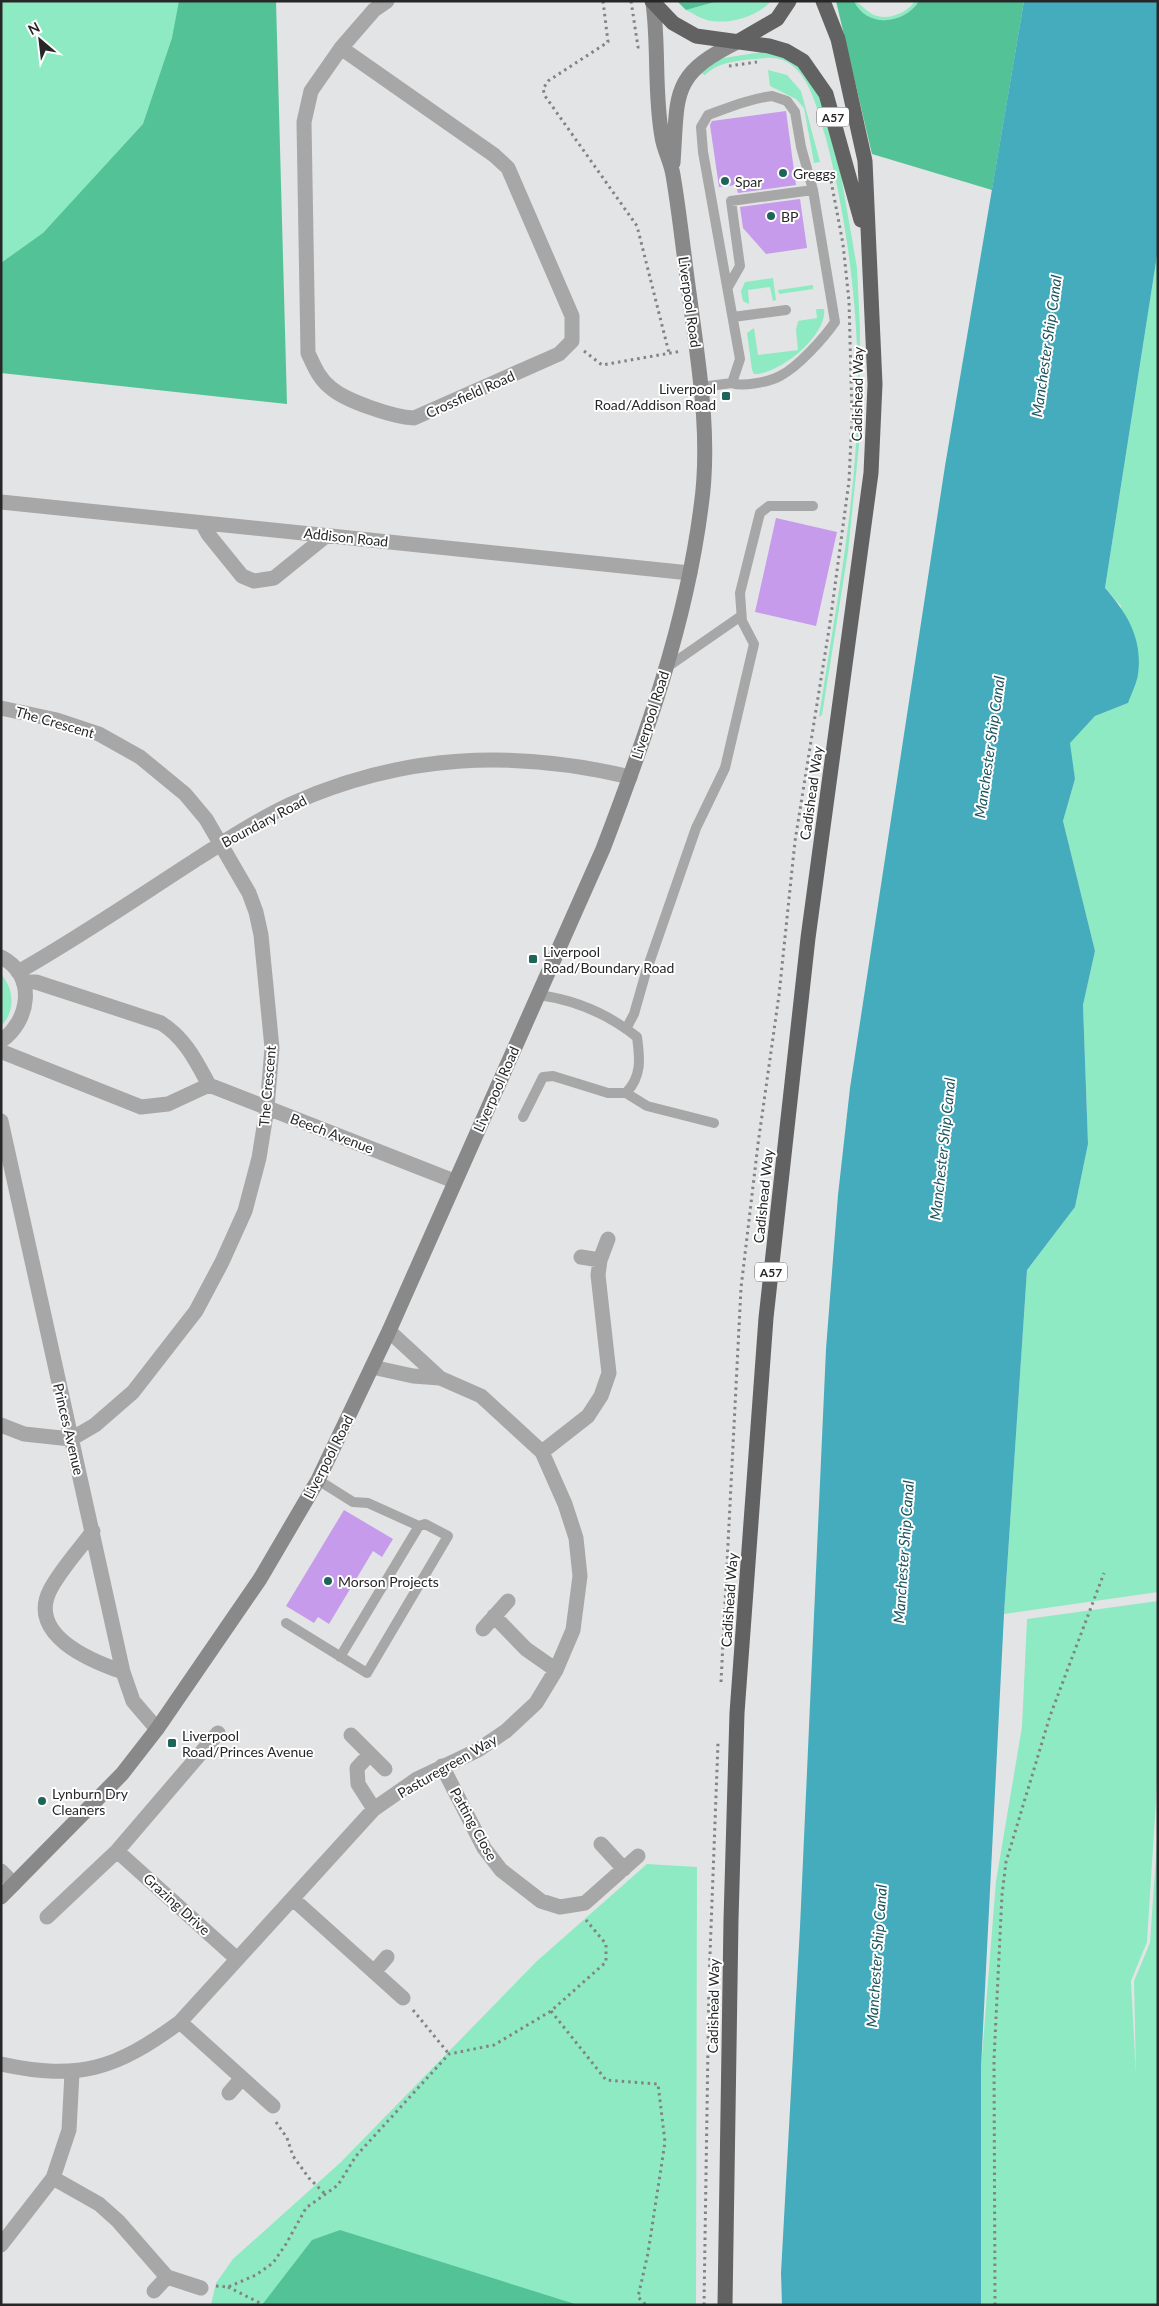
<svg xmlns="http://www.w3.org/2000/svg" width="1159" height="2306" font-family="Lato,sans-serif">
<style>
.green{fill:#8eeac2}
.forest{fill:#53c297}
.water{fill:#44acbc}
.building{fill:#c79beb}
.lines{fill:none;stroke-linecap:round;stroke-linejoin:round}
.path{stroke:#828384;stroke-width:3;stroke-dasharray:2.5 4;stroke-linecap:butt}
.lane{stroke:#a7a7a7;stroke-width:10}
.street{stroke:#a7a7a7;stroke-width:15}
.secondary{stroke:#8a8989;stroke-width:15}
.highway{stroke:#636262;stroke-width:15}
.poi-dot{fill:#1d6459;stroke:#fff;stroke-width:2}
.labels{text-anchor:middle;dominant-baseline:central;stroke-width:4;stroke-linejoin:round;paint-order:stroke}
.shield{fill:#fff;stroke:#686868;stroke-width:1}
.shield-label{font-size:12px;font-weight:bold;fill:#272728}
.poi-label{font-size:14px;fill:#272728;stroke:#fff;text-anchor:start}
.street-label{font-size:14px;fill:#272728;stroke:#fff}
.water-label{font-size:15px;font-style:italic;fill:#1b555e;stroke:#fff}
</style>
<rect width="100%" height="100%" fill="#e3e4e5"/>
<path class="green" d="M1,1H276L1,373Z
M718,1H771C758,16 731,24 712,21C703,20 694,14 686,10Z
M854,1C862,4 868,14 877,16C890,20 908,12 915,1H919C905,24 867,29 854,1Z
M769,51L794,58L819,90L837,152L857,268L860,329L859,445L848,552L822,715L819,717C835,610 857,501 858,392C858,306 847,218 825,135C816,105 806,55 766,58C745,60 720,60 705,75L698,72L717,59Z
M768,70L787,75L801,91L820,162L814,163L804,108L796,99L770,86Z
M1158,249V1592L1004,1614L1027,1270L1075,1207L1088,1144L1083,1005L1095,951L1063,821L1075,779L1069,743L1095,716L1128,703L1121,606L1105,588Z
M773,278L776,300L773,301L770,287L748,290L749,304L743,301L741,291L745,282Z
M813,285V289L779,294L778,290Z
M816,309H824C828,335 779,375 754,374L752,370L747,333L754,328L758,355L798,350L796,330L798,321L817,318Z
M1,974C14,989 16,1011 1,1026Z
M1158,1601V1768L1147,1942L1131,1981L1136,2075L1134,1981L1150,1943L1158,1827V2305H981V2068L996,1881L1022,1727L1027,1619Z
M647,1864L697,1867L696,2305H211L216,2283L233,2259L341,2162L537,1961Z"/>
<path class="forest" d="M179,1H276L287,404L1,373V263L43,233L143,124L172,38Z
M677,1H718L686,10Z
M836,1H854C867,29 905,24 919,1H1024L992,190L872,154Z
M340,2230L578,2305H262L312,2240Z"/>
<path class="water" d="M1024,1H1158V249L1105,588C1127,613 1143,639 1138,674C1137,683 1131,694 1128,703L1095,716L1070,743L1075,779L1063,821L1095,951L1083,1005L1088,1144L1075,1207L1027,1270L1004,1614L981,2068V2305H782L781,2273L800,1927L826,1349L838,1195L850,1088L945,466Z"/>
<path class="building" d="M786,111L796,185L738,193L736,185L719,187L710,125L712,121Z
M800,199L807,248L766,254L743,228L740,207Z
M776,518L837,532L816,626L755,612Z
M344,1510L393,1539L382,1557L373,1551L329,1624L318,1617L314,1623L286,1606Z"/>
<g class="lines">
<path class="path" d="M603,1L608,42L548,81L543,89L545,96L637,226L669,353
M631,1L638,47H640
M729,66L757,62
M584,351L602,365L682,351
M721,1682L741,1288L758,1144L779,995L795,841L830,623L849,481L852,416L849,301L843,244L829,170
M413,2010L449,2054
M551,2011L606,2080L658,2084L665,2142L648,2253L638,2297L646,2305
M276,2122L287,2138L293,2156L309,2178L324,2193
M216,2286L228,2287L256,2275L273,2263L286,2244L306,2208L338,2185L356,2156L449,2054L494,2045L551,2011L606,1962V1944L586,1920
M228,2287L264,2305
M704,2305L709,1981L718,1743
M995,2305L994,2059L1002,1895L1006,1862L1050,1716L1104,1573"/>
<path class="lane" d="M772,96L787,101L795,112L801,147L813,190L835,322C824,338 798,367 780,376C769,382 742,387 732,383L740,359L703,152L701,127L708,115C730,107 749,99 772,96Z
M728,287L740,266L731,201L813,190
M733,317L786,310
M701,387L732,383
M666,668L741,616
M626,1029L634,1014L646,972L696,828L725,768L754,644L742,621L740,593L760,513L769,506H813
M626,1093L647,1106L714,1123
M523,1117L543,1077L553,1076L608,1093H626C642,1076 640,1059 637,1037C607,1013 575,1000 539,995
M286,1623L367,1673L448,1536L425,1524L419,1526L368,1503L353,1502L318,1480
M340,1657L419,1526"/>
<path class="street" d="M341,48L494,155L508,168L572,316V341L559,354L414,418C393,417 346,401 331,388C319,379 314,366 308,353L304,122L311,91L341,48L374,10L387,1
M1,502L690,573
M202,523L208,534L242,576L254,581L274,578L326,536
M1,708L57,720L99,734L140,757L185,794L206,819L249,893L256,912L261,935L272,1048L267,1108L259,1158L245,1211L222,1262L196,1311L133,1392L95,1425L71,1439L24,1434L1,1425
M1,957C37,975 30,1021 1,1041
M18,972C78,938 135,899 194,861C225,841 257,820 291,804C402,754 513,749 630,777
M23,982H36L161,1023C185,1038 196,1061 209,1085L454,1181
M1,1050L5,1053L141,1107L168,1104L209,1085
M1,1121L123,1672L133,1701L157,1729
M581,1257L600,1260
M372,1367L413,1376L440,1378
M542,1452L588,1416L601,1396L609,1373L598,1275L600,1260L608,1239
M93,1531C79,1550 61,1569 50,1590C27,1635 91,1661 123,1672
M494,1616L526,1649L556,1670
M483,1629L508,1601
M351,1735L385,1769
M370,1754L357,1768L358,1784L374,1809
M442,1766L484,1848L501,1870L541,1901L560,1907L585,1903L638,1856
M601,1844L624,1869
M117,1851L236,1958
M1,1871L14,1884
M293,1899L403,1998
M47,1917L117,1851L218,1733
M374,1972L387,1957
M180,2022L273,2106
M1,2064C80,2081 116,2069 180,2022L374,1809L417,1779L478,1750L506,1731L536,1703L556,1670L573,1630L580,1576L576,1538L565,1504L542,1452L481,1396L440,1378L389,1331
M229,2093L242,2078
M53,2178L99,2204L118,2221L167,2277L201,2288
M1,2245L53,2178L69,2130L72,2073
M154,2291L167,2277"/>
<path class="secondary" d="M673,163C678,92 670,75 739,41
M1,1897L122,1774L157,1729L260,1579L318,1480L389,1331L603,849C645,739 686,625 701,507C711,438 699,368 690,300C684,258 680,216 673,175C671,162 664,150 662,137C654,93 659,47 653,3"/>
<path class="highway" d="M652,1L673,23L696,36L769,46L786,51L803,61L826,94L861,220
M739,41L777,19L789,1
M725,2305L731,1920L737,1713L766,1318L808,938L871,473L875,384L865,161L838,39L823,1"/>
</g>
<g class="poi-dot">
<circle cx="783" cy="173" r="5"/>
<circle cx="725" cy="181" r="5"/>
<circle cx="771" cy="216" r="5"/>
<rect x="721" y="391" width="10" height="10" rx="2.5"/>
<rect x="528" y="954" width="10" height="10" rx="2.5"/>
<circle cx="328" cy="1581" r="5"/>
<rect x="167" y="1738" width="10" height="10" rx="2.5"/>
<circle cx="42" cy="1801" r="5"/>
</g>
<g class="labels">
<g class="shield">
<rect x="817" y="107.5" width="32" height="19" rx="4"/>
<rect x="755" y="1262.5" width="32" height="19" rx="4"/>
</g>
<g class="shield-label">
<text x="833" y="117">A57</text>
<text x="771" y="1272">A57</text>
</g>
<g class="poi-label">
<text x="793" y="173">Greggs</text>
<text x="735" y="181">Spar</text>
<text x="781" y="216">BP</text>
<text x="716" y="388" text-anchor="end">Liverpool<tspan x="716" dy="16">Road/Addison Road</tspan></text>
<text x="543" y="951">Liverpool<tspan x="543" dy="16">Road/Boundary Road</tspan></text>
<text x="338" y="1581">Morson Projects</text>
<text x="182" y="1735">Liverpool<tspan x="182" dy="16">Road/Princes Avenue</tspan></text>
<text x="52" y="1793">Lynburn Dry<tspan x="52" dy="16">Cleaners</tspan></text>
</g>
<g class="street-label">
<text transform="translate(690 302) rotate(82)">Liverpool Road</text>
<text transform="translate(470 394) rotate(-24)">Crossfield Road</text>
<text transform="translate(857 394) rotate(-89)">Cadishead Way</text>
<text transform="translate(346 537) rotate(6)">Addison Road</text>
<text transform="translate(650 715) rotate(-72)">Liverpool Road</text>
<text transform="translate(55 722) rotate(16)">The Crescent</text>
<text transform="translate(811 793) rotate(-82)">Cadishead Way</text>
<text transform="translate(264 821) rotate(-28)">Boundary Road</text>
<text transform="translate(267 1086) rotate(-85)">The Crescent</text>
<text transform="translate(496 1089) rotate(-66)">Liverpool Road</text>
<text transform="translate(332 1133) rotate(21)">Beech Avenue</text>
<text transform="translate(763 1196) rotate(-84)">Cadishead Way</text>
<text transform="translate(69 1429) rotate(77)">Princes Avenue</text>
<text transform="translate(328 1457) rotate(-63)">Liverpool Road</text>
<text transform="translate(729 1600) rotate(-86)">Cadishead Way</text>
<text transform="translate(447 1766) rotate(-30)">Pasturegreen Way</text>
<text transform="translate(474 1824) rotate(61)">Patting Close</text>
<text transform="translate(177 1904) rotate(42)">Grazing Drive</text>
<text transform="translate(713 2006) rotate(-89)">Cadishead Way</text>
</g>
<g class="water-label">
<text transform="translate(1046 346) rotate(-82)">Manchester Ship Canal</text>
<text transform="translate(989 747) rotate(-82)">Manchester Ship Canal</text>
<text transform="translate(942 1149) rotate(-84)">Manchester Ship Canal</text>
<text transform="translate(903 1552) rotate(-86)">Manchester Ship Canal</text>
<text transform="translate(876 1956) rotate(-86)">Manchester Ship Canal</text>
</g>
</g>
<rect width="1159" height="2306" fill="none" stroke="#272728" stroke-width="5"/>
<g transform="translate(40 40) rotate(332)" stroke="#ffffff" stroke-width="4" paint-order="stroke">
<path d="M0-4L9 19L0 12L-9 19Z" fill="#272728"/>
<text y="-8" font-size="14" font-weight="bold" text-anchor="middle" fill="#272728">N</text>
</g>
</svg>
